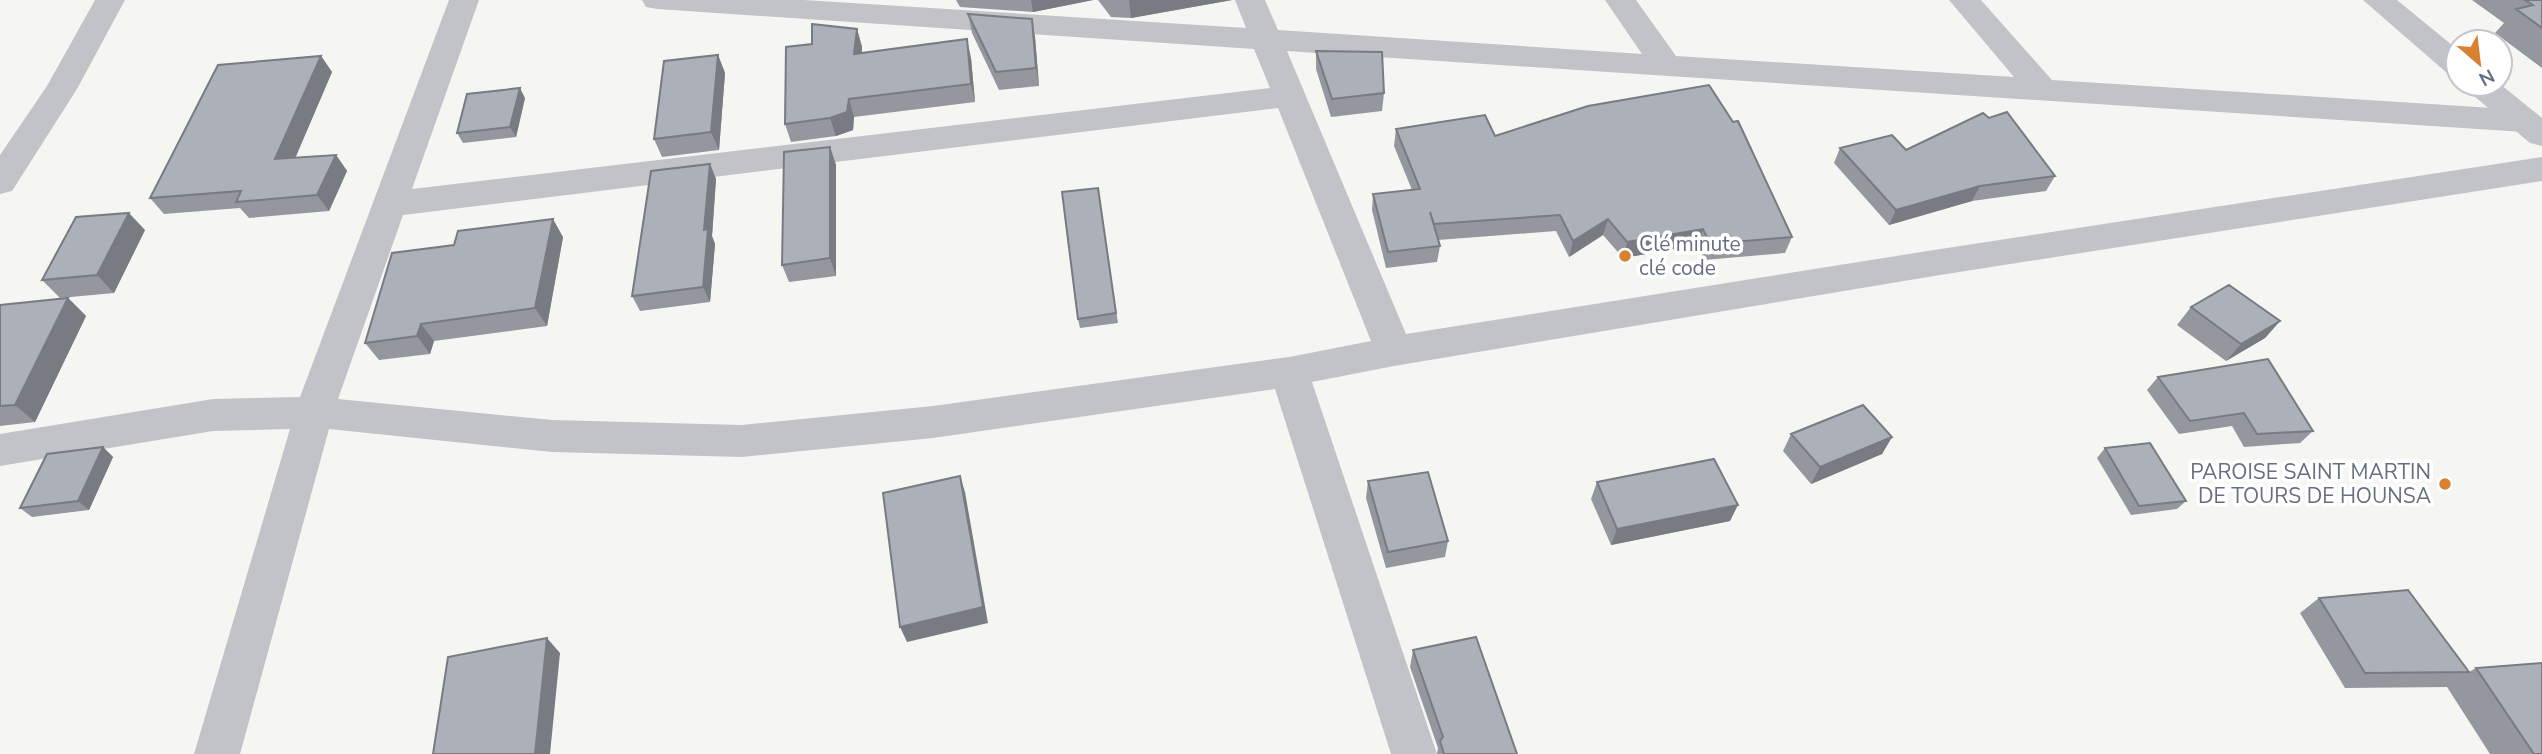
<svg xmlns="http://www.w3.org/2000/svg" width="2542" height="754" font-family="'Nunito Sans',sans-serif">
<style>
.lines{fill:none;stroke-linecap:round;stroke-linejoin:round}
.minor{fill:#c1c3c8;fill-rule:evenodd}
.tertiary{fill:#c1c3c8;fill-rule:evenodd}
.wall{fill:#94979e}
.shaded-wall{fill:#787b81}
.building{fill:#acb0b8;stroke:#787b81;stroke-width:2}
.poi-dot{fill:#d88130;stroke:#fff;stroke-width:2.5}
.labels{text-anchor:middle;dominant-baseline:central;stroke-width:7;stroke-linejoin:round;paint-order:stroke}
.poi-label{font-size:21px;fill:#666f82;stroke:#fff;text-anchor:start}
</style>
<rect width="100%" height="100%" fill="#f5f6f2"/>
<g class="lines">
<path class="minor" d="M95,0H125L77,89L12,191L0,194V155L47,86Z
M449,0H479L412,189L1270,88L1254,49L657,9L646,7L642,0H804L1246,28L1235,0H1265L1278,30L1642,54L1605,0H1636L1676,56L2014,77L1949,0H1981L2052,80L2524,110L2536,113L2540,121L2536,129L2524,132L1287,51L1406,334L1934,250L2542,157V181L1934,276L1394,366L1312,382L1437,754H1391L1275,389L933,438L742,457L552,452L329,429L240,754H194L290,429L213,431L0,466V434L213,399L300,397ZM1278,108L1371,341L1289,357L933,406L742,425L552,420L338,399L403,215Z"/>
<path class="tertiary" d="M2363,0H2397L2458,50V76L2447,73Z
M2463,84H2500L2542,118V146L2530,143L2468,91Z"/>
</g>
<path class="wall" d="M956,0H1093L1033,12L960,7Z
M1098,0H1232L1131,18L1111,17Z
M2472,0H2542V68L2495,33L2504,23Z
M968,14L1035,37L1039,86L999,90L972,33Z
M857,29L862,47V53L971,58L975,102L854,117L853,130L836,136L791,142L785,124L812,44Z
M1316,51L1384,93L1382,111L1331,117L1316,69Z
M718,55L725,73L719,150L662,157L654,139Z
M321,56L332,72L295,158L336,155L347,171L329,211L249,218L240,208L164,214L150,198Z
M525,98L516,137L463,143L457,133Z
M1396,129L1495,136L1792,237L1785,253L1704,260L1698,245L1623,258L1603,235L1569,257L1556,231L1438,240L1440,246L1437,262L1386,268L1372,210L1373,194L1412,190L1394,146Z
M830,147L836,165V276L789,282L782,265Z
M1840,148L1906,150L2055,176L2046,191L1972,201L1889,225L1834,163Z
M710,164L716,179L712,236L715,244L710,302L640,311L632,296Z
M1098,188L1118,323L1080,328L1078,319Z
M145,230L114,293L60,298L42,280Z
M563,237L547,326L434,341L430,354L379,360L365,343Z
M68,298L86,316L35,422L0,426V305Z
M2191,307L2280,321L2265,338L2226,361L2177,325Z
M2158,377L2313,431L2300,443L2244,447L2232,426L2179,434L2147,390Z
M1791,434L1892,437L1882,454L1811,484L1783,451Z
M103,447L113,457L89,510L32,517L20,508Z
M2105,448L2186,501L2177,509L2131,515L2097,458Z
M1368,481L1448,541L1445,557L1386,568L1366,498Z
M1597,482L1730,521L1611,545L1591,499Z
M2319,598L2469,672L2476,668L2542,754H2490L2447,687L2345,688L2300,613Z
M1413,650L1517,754H1437L1438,748L1410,667Z"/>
<path class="shaded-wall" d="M1031,0H1093L1033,12Z
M1129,0H1232L1131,18Z
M1032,19L1035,37L1039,86L1036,68Z
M857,29L862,47L859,72L854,54Z
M967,39L971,58L975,102L971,84Z
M718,55L725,73L719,150L711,132Z
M321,56L332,72L288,175L275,159Z
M520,88L525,98L516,137L510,127Z
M849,99L854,117L853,130L836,136L830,118Z
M830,147L836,165V276L830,258Z
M336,155L347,171L329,211L317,195Z
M710,164L716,179L712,236L715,244L710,302L703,287L704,230Z
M1980,186L1972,201L1889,225L1896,210Z
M129,213L145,230L114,293L97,275Z
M553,219L563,237L547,326L535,308Z
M1608,219L1603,235L1569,257L1573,241Z
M1703,229L1698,245L1623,258L1627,242Z
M68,298L86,316L35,422L15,405Z
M2280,321L2265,338L2226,361L2241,344Z
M421,324L434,341L430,354L417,336Z
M1892,437L1882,454L1811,484L1820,467Z
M103,447L113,457L89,510L78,501Z
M960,476L965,492L988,623L907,642L900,627Z
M1738,505L1730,521L1611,545L1617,529Z
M547,638L560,653L550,754H535Z"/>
<path class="building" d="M2525,0H2542V28L2516,9L2533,5Z
M968,14L1032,19L1036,68L996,72Z
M812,24L857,29L854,54L967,39L971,84L849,99L847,112L830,118L785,124L786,47L812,44Z
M1316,51L1382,52L1384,93L1332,99Z
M718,55L711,132L654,139L664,61Z
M321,56L275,159L336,155L317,195L236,202L241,191L150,198L218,65Z
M1709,85L1733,122L1738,121L1792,237L1710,244L1703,229L1627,242L1608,219L1573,241L1560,215L1434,224L1430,212L1440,246L1388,252L1373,194L1420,189L1396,129L1485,115L1495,136L1588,106Z
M520,88L510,127L457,133L467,94Z
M2007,112L2055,176L1980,186L1896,210L1840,148L1892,135L1906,150L1983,113L1989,118Z
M830,147V258L782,265L784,152Z
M710,164L704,230L708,229L703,287L632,296L651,171Z
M1098,188L1116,313L1078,319L1062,192Z
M129,213L97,275L42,280L76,217Z
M553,219L535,308L421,324L417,336L365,343L392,253L454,245L458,231Z
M2229,285L2280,321L2241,344L2191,307Z
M68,298L15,405L0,406V305Z
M2268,359L2313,431L2257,434L2244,413L2190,421L2158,377Z
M1863,405L1892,437L1820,467L1791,434Z
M2150,443L2186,501L2139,506L2105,448Z
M103,447L78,501L20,508L47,454Z
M1714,459L1738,505L1617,529L1597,482Z
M1428,472L1448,541L1388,552L1368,481Z
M960,476L983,607L900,627L883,493Z
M2408,590L2469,672L2365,673L2319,598Z
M1476,637L1517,754H1444L1440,741L1443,737L1413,650Z
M547,638L535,754H433L448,657Z
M2542,663V754H2534L2476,668Z"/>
<g class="poi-dot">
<circle cx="1625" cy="256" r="7"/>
<circle cx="2445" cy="484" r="7"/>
</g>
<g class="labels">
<g class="poi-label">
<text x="1639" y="244">Clé minute<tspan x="1639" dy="24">clé code</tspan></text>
<text x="2431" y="472" text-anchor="end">PAROISE SAINT MARTIN<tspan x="2431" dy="24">DE TOURS DE HOUNSA</tspan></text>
</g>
</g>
<g transform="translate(2479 63) rotate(152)"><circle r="33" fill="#ffffff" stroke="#c2c5cd" stroke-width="2"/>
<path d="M0-5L12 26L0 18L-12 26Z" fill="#d88130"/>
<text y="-10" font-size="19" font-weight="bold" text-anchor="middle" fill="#666f82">N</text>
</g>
</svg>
